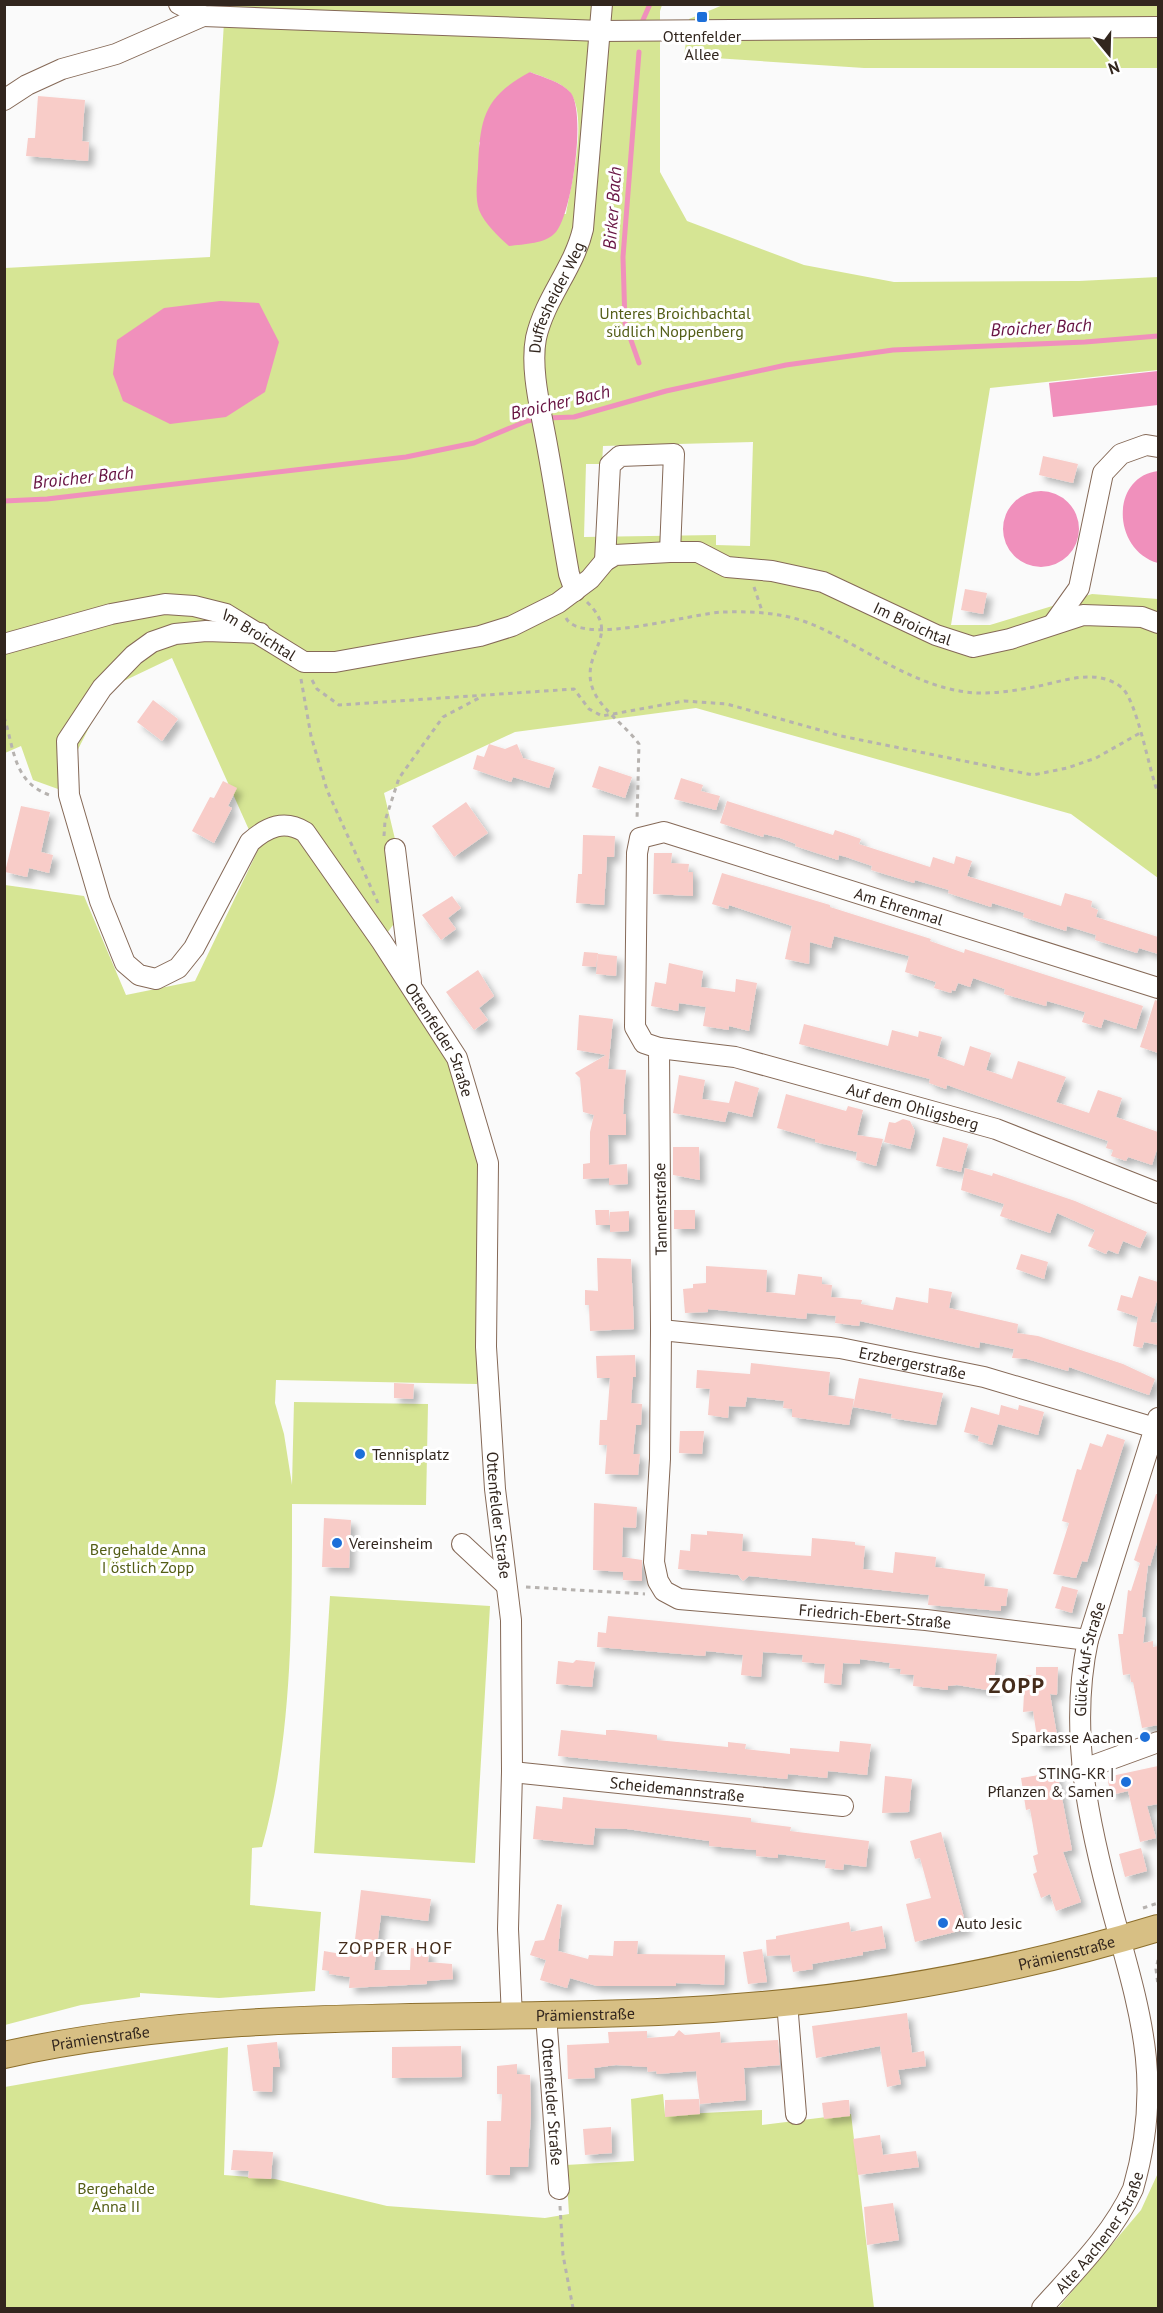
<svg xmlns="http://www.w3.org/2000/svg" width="1163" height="2313" font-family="'PT Sans',sans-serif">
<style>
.green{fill:#d6e594;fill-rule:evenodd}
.water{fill:#f090bc}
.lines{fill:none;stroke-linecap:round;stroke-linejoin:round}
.stream{stroke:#f090bc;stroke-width:5}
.building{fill:#f8ccc8;filter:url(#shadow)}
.minor-casing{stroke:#856957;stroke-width:22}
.major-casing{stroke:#8c6e2b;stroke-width:28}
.path{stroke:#b6b2af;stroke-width:3;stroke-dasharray:4.5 4.5;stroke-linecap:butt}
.minor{stroke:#fff;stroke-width:20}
.major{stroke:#d7bf84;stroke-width:26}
.poi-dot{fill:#1c6fd9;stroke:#fff;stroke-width:2}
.labels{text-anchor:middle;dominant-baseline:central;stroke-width:6;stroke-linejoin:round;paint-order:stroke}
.poi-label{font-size:16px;fill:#32261e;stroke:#fff;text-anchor:start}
.street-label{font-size:16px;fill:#32261e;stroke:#fff}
.park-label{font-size:16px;fill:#545e17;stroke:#fff}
.water-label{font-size:18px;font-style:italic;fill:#671342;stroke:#fff}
.neighbourhood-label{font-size:18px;letter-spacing:1.5px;fill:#442c1b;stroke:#fff}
.district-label{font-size:22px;font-weight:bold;letter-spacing:1.5px;fill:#442c1b;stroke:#fff}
</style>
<defs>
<filter id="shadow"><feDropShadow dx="5.5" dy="5.5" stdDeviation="3" flood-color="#0004"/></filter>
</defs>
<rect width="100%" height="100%" fill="#fafafa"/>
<path class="green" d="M225,5H662L660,11V172L687,221L804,265L894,282L1079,281L1158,277V370L990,388L951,625H990L1092,594L1158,599V878L1071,814L696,708L515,732L384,793L410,902L376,948L449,1061L479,1164L477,1384L276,1380L275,1403L284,1434L292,1485L294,1402L428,1404L426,1505L292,1504C292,1617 293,1738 262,1847L252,1848L250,1905L321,1912L315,1991L219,1998L140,1993V1997L81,2005L5,2025V885L84,896L126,995L195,981L258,850L172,658L109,688L58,789L33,780L21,746L5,753V268L210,257ZM530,72C542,77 563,82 571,94C588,119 571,185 566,214L479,210V143ZM753,442L750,546L716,545V535L584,537L586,464H602L603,446Z
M723,5H1158V68H864L684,56L689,19Z
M330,1596L490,1606L475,1863L314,1853Z
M228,2047L224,2175L275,2179L387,2206L545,2218L569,2214L566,2165L634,2161L631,2099L663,2094L665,2115L762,2110V2125L851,2114L874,2308H5V2087Z
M1158,2173V2308H1058L1141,2210Z"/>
<path class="water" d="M530,72C542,77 562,82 571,93C586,114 572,213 556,232C546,244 524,244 509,246C498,236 485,224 479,210C475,198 477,181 478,168C480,118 484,97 530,72Z
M220,301L259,303L279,342L265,392L226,417L170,424L123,401L113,374L117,340L164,308Z
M1158,371V405L1053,417L1049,383Z
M1158,471V563C1112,550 1110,477 1158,471Z
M1003 529a38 38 0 1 1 76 0a38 38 0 1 1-76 0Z"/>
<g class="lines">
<path class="stream" d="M643,20L650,4
M639,52L623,257L625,323L639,363
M547,418L574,417L666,391L786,365L893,350L1085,342L1158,336
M4,501L47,499L406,457L474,443L527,421L537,419"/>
</g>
<path class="building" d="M38,96L85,100L82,141L89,142L88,161L26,156L28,138H35Z
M1043,456L1078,464L1073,483L1039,475Z
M965,589L987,593L983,614L961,610Z
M153,700L178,719L162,741L137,722Z
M489,744L505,749L517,744L523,758L555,768L549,788L513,777L511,782L473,769L477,755L484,757Z
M599,766L632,777L625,798L592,787Z
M681,778L703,785L701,791L720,796L716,810L674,799Z
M223,781L237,788L228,806L232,808L214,843L192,831L210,797L214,798Z
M727,801L833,835L835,830L861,839L859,844L930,867L933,857L954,864L956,856L972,861L967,876L1061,906L1065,893L1092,901L1091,907L1098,910L1096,917L1158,937V954L1139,948L1137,953L1095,940L1096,935L1067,926L1066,931L1023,917L1024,913L992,903L991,907L948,893L949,890L915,880L914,883L871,870L872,866L846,857L839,855L838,860L795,846L796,844L780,838L764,834L763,837L720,823Z
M466,802L488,833L454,857L432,826Z
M21,806L50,812L41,852L53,855L49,873L29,868L27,877L5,872Z
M583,835L615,836L614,857H607L604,905L576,903L578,874H582Z
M654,853H672L671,863L689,864L688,872H693V896L653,894Z
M722,873L830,905V907L931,939L930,941L964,953L965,949L1143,1006L1136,1029L1104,1019L1101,1028L1082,1022L1085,1012L1047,1001L1046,1006L1004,994L1005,989L973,978L970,987L958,983L955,991L952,990L951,993L934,988L936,982L905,972L909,956L834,936L831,948L810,942L809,964L785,959L792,926L729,905L728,909L712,904Z
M452,896L461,908L448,918L456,929L441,940L422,915Z
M584,952L598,953L596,967L582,966Z
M598,954L617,956L616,976L596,974Z
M669,963L703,971L701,987L735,992L736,979L757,983L749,1031L729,1026V1030L703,1026L706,1007L679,1003L678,1011L651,1006L655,982L666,984Z
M478,970L494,996L479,1008L488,1020L474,1030L446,992Z
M1155,1000L1158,1001V1053L1140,1047Z
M579,1015L613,1019L608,1069L626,1070L623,1114H626V1135H608L609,1165L627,1164L628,1184L609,1185V1178L583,1179V1164L590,1163V1132L594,1115L583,1112L580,1078L575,1073L606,1055L577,1050Z
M804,1024L888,1046L892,1030L918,1037L919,1031L942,1037L937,1056L964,1066L970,1046L991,1053L986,1070L1012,1079L1018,1061L1066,1077L1056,1102L1089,1113L1098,1090L1122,1098L1116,1117L1158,1132V1146L1152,1165L1128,1157L1126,1161L1111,1156L1113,1150L1106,1148L1108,1141L947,1085L946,1089L929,1083L930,1079L799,1044Z
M679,1075L705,1080L702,1099L729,1103L735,1081L759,1088L752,1117L728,1111L725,1122L673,1113Z
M786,1094L846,1111L848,1106L863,1110L857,1135L883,1139L876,1166L856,1160L857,1152L815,1142V1139L777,1128Z
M903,1119L910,1121L915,1131L910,1149L884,1142L889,1122L895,1123Z
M943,1137L968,1144L961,1172L936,1166Z
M673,1147H699L700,1180L673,1175Z
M965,1168L992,1176L993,1173L1075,1201L1147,1232L1140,1248L1123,1241L1118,1254L1108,1250L1106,1254L1088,1246L1095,1230L1057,1213L1050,1233L1000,1216L1004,1204L961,1190Z
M595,1210H609L610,1225H596Z
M674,1210H695V1229H674Z
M629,1211V1231L610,1232V1212Z
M1021,1254L1048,1262L1044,1279L1016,1269Z
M597,1258L631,1259L634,1329L590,1331L589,1305H585V1290L598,1291Z
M706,1266L767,1270L766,1292L795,1295L798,1274L822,1277V1284L832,1285L831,1297L862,1300L861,1304L893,1310L896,1297L928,1303L929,1288L952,1292L949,1308L1018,1324L1017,1333L1038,1336L1123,1364L1155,1379L1149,1395L1069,1367L1068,1371L1027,1359L1012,1358L1014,1349L980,1342L979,1348L860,1321L859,1326L835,1323L836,1316L807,1313L806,1319L708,1309V1312L685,1313L683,1289L693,1288V1284L706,1283Z
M1139,1276L1158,1282V1297L1150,1322L1158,1323V1345L1144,1342L1142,1348L1133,1346L1138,1317L1117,1310L1121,1295L1132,1298Z
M635,1355L636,1377H633L631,1403L642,1404L641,1425H636L633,1454H640L638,1475L605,1474L607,1445H599L600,1420H607L610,1378H597L596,1356Z
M751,1363L830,1372L828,1395L854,1399L849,1425L792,1417V1409L783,1408L784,1401L747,1397L745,1407L729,1406L728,1418L708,1415L710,1389L696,1388L697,1370L750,1374Z
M859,1378L943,1393L936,1425L891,1418L892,1414L853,1407Z
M394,1383L414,1384L413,1399L394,1398Z
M1001,1405L1018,1410L1019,1405L1044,1412L1038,1435L998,1424L992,1445L978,1441L979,1436L964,1432L971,1407L999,1415Z
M680,1431H704L702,1454L679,1453Z
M1107,1434L1125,1440L1087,1562L1082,1561L1076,1578L1053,1574L1069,1523L1062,1521L1077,1469L1081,1470L1090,1443L1102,1447Z
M1156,1494H1158V1539L1150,1566L1148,1565L1142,1617L1146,1618L1143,1643L1153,1641V1647L1158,1646V1725L1142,1728L1133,1682H1131L1130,1674L1123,1675L1118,1634H1123L1128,1590L1131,1591L1140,1563L1134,1560Z
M594,1503L637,1507L636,1528L623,1527L622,1557L642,1560V1581L623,1580V1572L593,1570Z
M324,1518L351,1520L349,1568L322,1567Z
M707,1531L743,1534L742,1551L779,1554L811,1556L812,1538L855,1542V1545L865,1546L863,1569L893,1573L895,1552L936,1557L935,1567L985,1574L984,1586L1008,1589L1006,1606H1001V1611L928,1605L929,1595L749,1576L743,1581L738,1575L730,1574L678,1569L680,1550L690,1551L691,1534L707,1535Z
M1062,1586L1078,1590L1072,1613L1055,1608Z
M608,1616L997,1654L993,1691L957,1685L948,1686V1690L913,1686L914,1675L900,1674L901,1669L889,1668L890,1663L860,1659V1664L843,1663L841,1685L824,1683L825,1664L802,1662L803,1655L763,1652L761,1677L741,1675L743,1655L706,1651L705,1656L597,1647L598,1632L606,1633Z
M576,1660L595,1662L592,1687L556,1684L558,1661L573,1663Z
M1036,1667H1058L1057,1695L1050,1694L1058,1741L1038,1744L1033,1711L1023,1712L1025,1675L1036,1676Z
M561,1730L606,1735V1730H614L657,1735V1740L728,1747V1742L746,1744L745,1749L790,1754V1748L839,1752L840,1741L871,1744L867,1775L828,1771L827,1778L788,1774L787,1779L558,1756Z
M1158,1766V1804L1147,1806L1156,1838L1140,1842L1128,1791L1111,1795L1107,1777Z
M1057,1772L1072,1850L1063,1852L1081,1902L1056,1911L1050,1894L1041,1898L1033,1874L1037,1872L1033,1856L1038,1854L1030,1809L1026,1810L1021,1778Z
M885,1776L912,1779L909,1812L882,1813Z
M563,1797L751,1818V1822L791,1827L790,1831L869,1841L866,1867L844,1864L843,1870L825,1868L826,1860L778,1854V1858L756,1856V1850L709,1846V1841L627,1829L595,1828L593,1845L533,1839L536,1806L562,1809Z
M941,1832L967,1929L915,1942L906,1904L931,1898L920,1858L915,1859L910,1841Z
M1141,1848L1147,1871L1125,1877L1119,1854Z
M361,1890L431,1899L428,1921L381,1915L374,1970H410L411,1948L429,1950L428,1962L452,1964L453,1979L427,1981V1984L349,1988L350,1977L329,1974V1971L322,1970L324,1951L353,1956Z
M557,1904L562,1905L558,1951L588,1959L589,1955L613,1956L614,1941H638L637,1954L725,1955L724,1985L676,1983V1986H597L570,1978L567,1988L540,1980L546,1960L530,1955L535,1941L544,1940Z
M849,1922L851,1932L882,1926L886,1948L863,1952V1955L812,1964L813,1969L793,1972L790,1955L767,1956L766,1940L776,1939V1936Z
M762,1949L767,1982L748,1984L743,1952Z
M907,2013L912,2053L924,2051L926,2066L898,2070L901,2084L887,2087L880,2046L816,2058L812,2026Z
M679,2030L685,2035L720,2032L721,2043L778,2040L780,2065L744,2068L746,2100L700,2104L696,2071L657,2074L656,2071L648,2072L647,2067L616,2065L594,2068L595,2078L568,2079L567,2045L609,2043L608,2032L647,2031V2038L674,2036Z
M277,2042L280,2067H273L272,2092L253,2091L247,2045Z
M461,2046L462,2077L392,2078V2047Z
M517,2064V2074L530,2075L531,2112L528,2167H510V2175H486L487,2121H501L502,2094H497V2066Z
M699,2099L700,2114L665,2117V2100Z
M845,2100H849L850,2116L824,2119L822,2103Z
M611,2127L612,2153L585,2155L583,2129Z
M880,2135L883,2155L916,2151L919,2167L858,2175L853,2139Z
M233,2150L273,2152L271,2179L248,2178L249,2171L231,2170Z
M893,2203L899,2240L867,2245L864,2207Z"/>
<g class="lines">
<g class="minor-casing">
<g id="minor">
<path d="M179,4L203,16L601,31L1158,27"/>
<path d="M4,100L27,85L62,69L116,54L203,16"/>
<path d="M605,561L610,465L620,456L674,454L670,552"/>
<path id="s1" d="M575,591L569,574C560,524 553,474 543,424C538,398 531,364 536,338C545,298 574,268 583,229L602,4"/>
<path d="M1054,623L1079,588L1103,473L1121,454L1146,445L1158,447"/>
<path id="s2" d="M260,633L206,631L175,634L152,642L134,655L102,688L67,741L69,795L100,901L125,963L139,975L156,979L178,968L194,948L250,842C267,827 284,819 305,832L382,942L457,1058L488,1163L486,1347L495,1489L511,1620L512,1772L508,1929L512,2017"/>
<path id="s3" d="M4,644L111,614L165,604L194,606L226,614L304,662H335L480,636L512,626L558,603L590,579L605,561L615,555L670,552H698L727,567L772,571L823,582L936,635L973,647L1010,639L1083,615L1142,617L1158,623"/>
<path d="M395,849L411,982"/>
<path id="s4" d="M659,1048L735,1057L996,1129L1158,1193"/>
<path id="s5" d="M661,1330L840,1348L984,1377L1155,1428"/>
<path d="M462,1544L506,1585"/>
<path id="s6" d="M1088,1640L926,1620L679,1599L664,1591L658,1581L654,1562L660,1459L661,1330L659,1048L644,1043L635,1027L637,853L640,838L664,832L1158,988"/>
<path d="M1081,1770L1158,1742"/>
<path id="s7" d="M512,1772L843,1806"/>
<path d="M787,2002L796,2114"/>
<path id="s8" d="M546,2015L559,2189"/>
<path id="s9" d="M1042,2308C1075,2271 1112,2235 1133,2189C1163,2085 1142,2018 1114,1917C1089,1826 1068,1733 1088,1640L1158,1418"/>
</g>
</g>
<g class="major-casing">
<g id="major">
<path id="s10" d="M4,2055C219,2007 439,2021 658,2012C826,2005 997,1977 1158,1928"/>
</g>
</g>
<path class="path" d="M754,587L762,611
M587,602C621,635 584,649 591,683C596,707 626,725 639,744L637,820
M566,618C581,647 692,613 723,612C755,611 787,613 816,626C865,648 912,685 966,692C988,695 1012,691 1034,687C1062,682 1095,667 1121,687C1137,699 1149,771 1158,793
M301,679L311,736L327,790L378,903
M312,680L317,689L339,705L574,689L589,709L602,716L684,701L727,704L841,736L1033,775L1067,768L1096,758L1140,733
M4,717C15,751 13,783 52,796
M384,836L385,821L399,778L443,717L479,698
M526,1587L645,1594
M1143,1908L1158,1903
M1158,1960L1156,1969L1158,1985
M560,2206L563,2255L573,2308"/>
<use href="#minor" class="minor"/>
<use href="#major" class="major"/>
</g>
<g class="poi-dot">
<rect x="696" y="11" width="12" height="12" rx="3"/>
<circle cx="360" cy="1454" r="6"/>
<circle cx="337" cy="1543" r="6"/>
<circle cx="1145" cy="1737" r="6"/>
<circle cx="1126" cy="1782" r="6"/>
<circle cx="943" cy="1923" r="6"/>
</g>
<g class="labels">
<g class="poi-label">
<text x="702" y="36" text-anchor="middle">Ottenfelder<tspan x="702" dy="18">Allee</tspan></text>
<text x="372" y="1454">Tennisplatz</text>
<text x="349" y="1543">Vereinsheim</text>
<text x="1133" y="1737" text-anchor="end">Sparkasse Aachen</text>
<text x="1114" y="1773" text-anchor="end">STING-KR |<tspan x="1114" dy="18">Pflanzen &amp; Samen</tspan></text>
<text x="955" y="1923">Auto Jesic</text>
</g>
<g class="street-label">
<text stroke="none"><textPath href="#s1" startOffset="302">Duffesheider Weg</textPath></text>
<text stroke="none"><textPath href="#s3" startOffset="970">Im Broichtal</textPath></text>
<text stroke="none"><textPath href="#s3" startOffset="267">Im Broichtal</textPath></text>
<text stroke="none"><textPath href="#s6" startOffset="1468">Am Ehrenmal</textPath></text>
<text stroke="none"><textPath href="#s2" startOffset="988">Ottenfelder Straße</textPath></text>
<text stroke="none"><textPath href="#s4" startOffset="261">Auf dem Ohligsberg</textPath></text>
<text transform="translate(660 1209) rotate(-91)">Tannenstraße</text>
<text stroke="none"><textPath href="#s5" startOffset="254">Erzbergerstraße</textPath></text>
<text stroke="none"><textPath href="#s2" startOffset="1474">Ottenfelder Straße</textPath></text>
<text transform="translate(875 1616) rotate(5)">Friedrich-Ebert-Straße</text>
<text stroke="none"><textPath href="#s9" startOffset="690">Glück-Auf-Straße</textPath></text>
<text stroke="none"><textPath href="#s7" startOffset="166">Scheidemannstraße</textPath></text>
<text stroke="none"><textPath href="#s10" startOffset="1070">Prämienstraße</textPath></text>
<text stroke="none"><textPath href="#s10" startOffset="584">Prämienstraße</textPath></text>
<text stroke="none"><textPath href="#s10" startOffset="98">Prämienstraße</textPath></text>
<text stroke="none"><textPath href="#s8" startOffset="87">Ottenfelder Straße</textPath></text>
<text stroke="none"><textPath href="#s9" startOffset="96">Alte Aachener Straße</textPath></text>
</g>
<g class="park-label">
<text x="675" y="313">Unteres Broichbachtal<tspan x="675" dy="18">südlich Noppenberg</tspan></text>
<text x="148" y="1549">Bergehalde Anna<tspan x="148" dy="18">I östlich Zopp</tspan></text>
<text x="116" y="2188">Bergehalde<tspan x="116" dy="18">Anna II</tspan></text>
</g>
<g class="water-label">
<text transform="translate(612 208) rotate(-86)">Birker Bach</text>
<text transform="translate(1041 327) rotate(-3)">Broicher Bach</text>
<text transform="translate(560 402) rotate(-13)">Broicher Bach</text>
<text transform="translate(83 477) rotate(-6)">Broicher Bach</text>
</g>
<g class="neighbourhood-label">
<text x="396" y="1947">ZOPPER HOF</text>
</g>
<g class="district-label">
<text x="1017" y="1685">ZOPP</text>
</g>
</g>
<rect width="1163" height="2313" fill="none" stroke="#32261e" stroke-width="12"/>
<g transform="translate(1109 54) rotate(161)" stroke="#ffffff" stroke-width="4.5" paint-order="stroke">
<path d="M0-4.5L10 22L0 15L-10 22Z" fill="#32261e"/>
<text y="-9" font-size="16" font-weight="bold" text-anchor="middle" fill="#32261e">N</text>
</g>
</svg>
